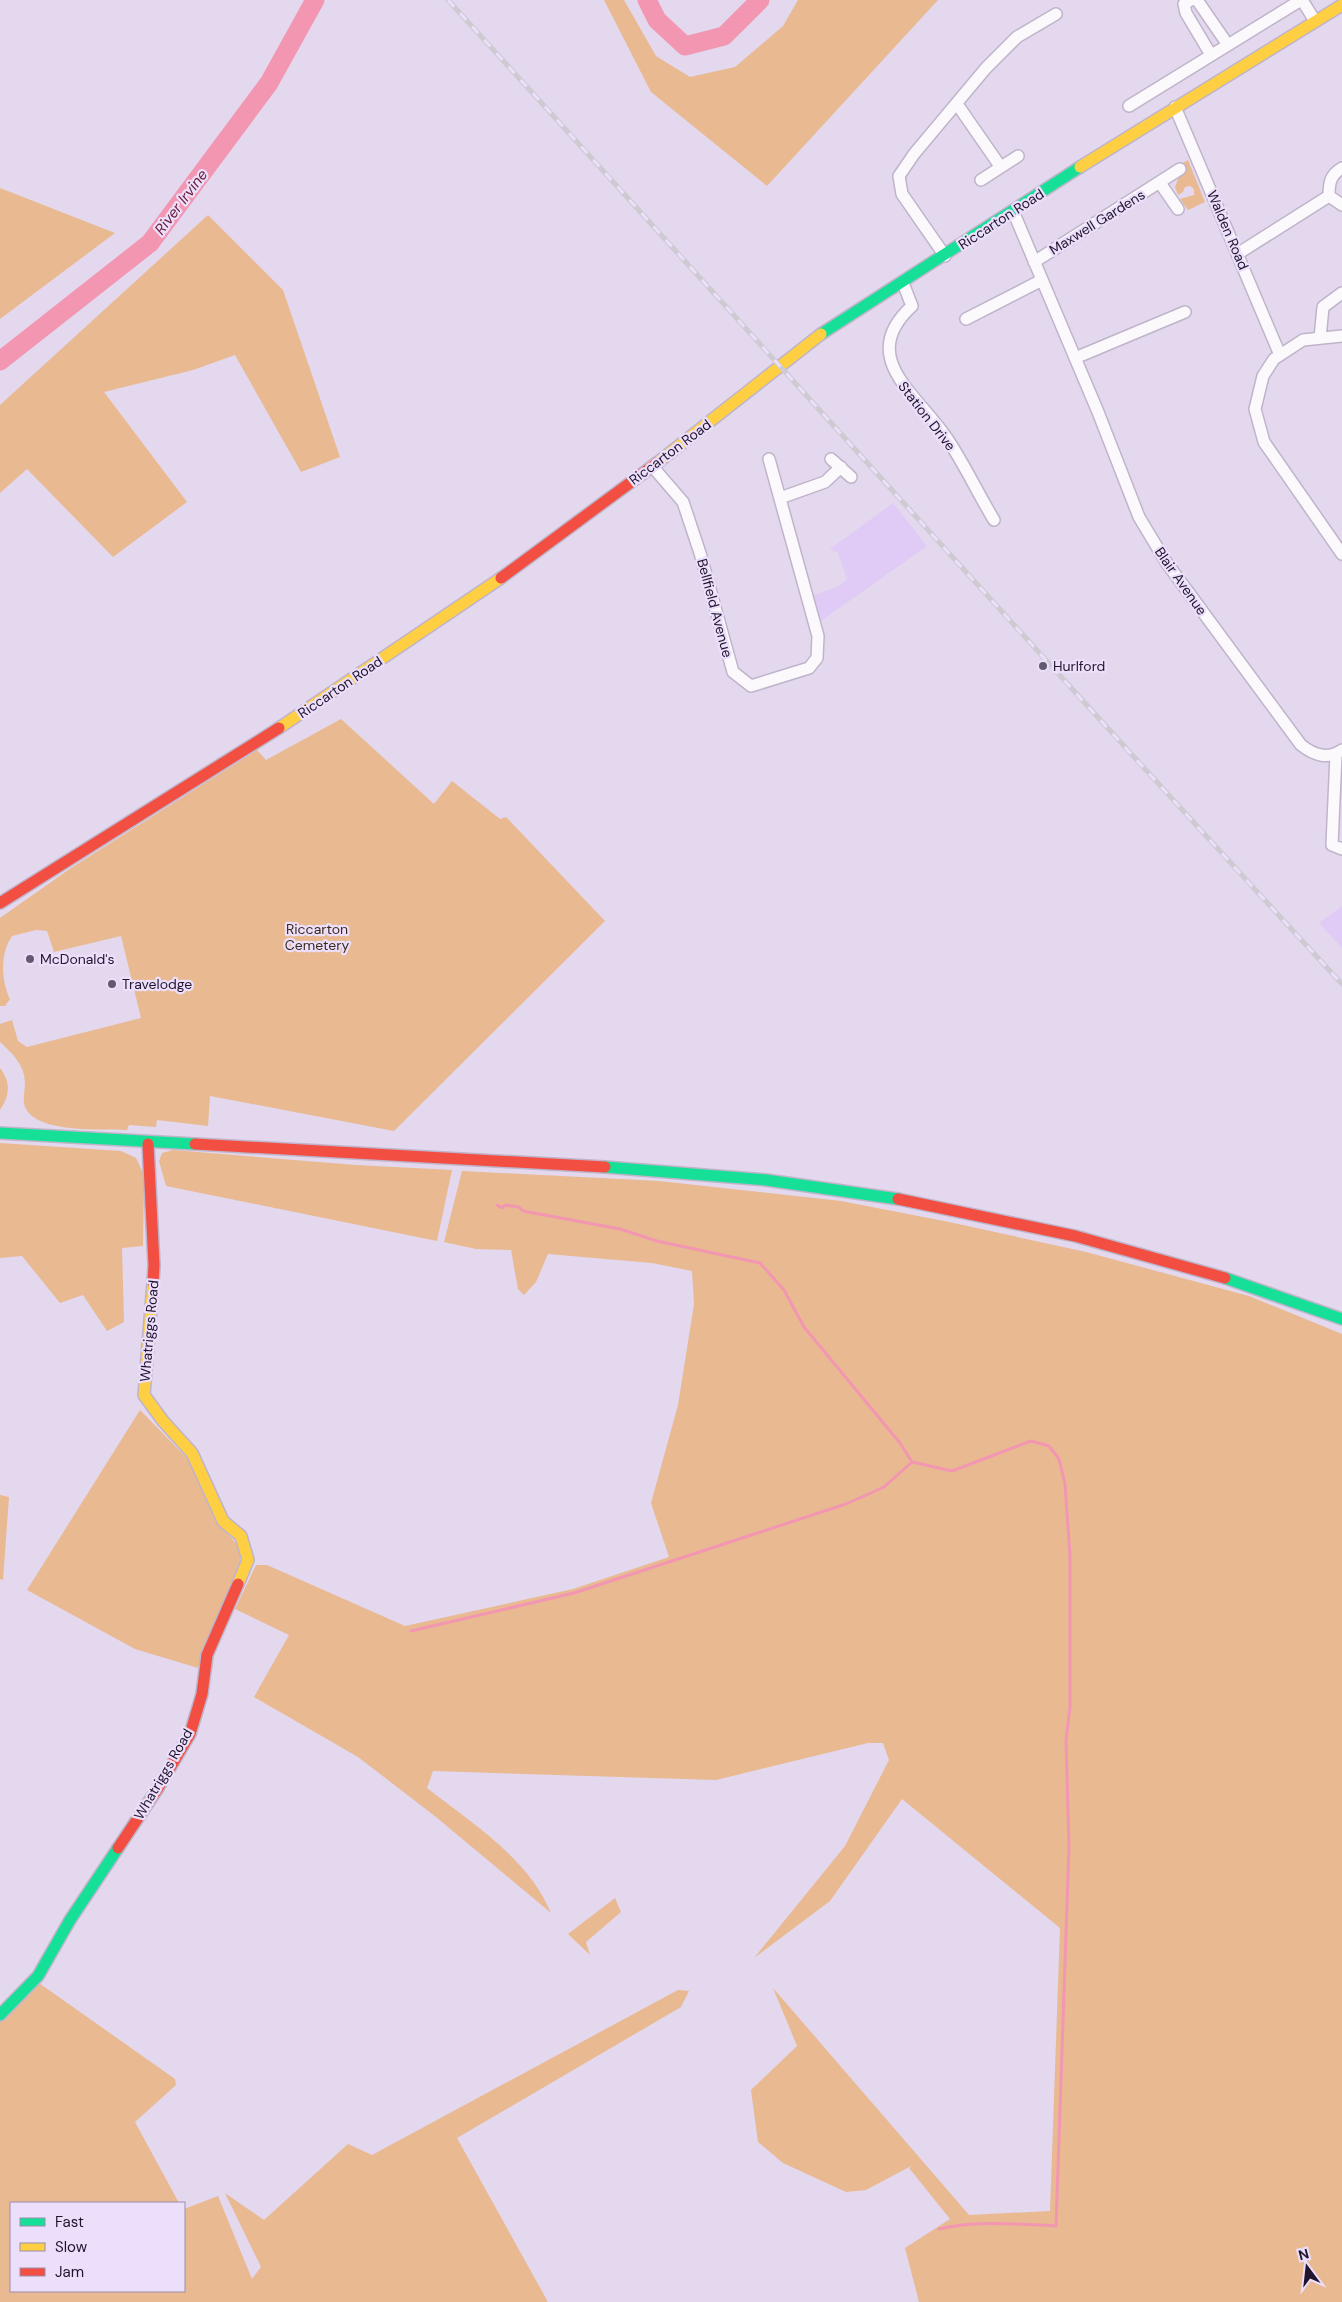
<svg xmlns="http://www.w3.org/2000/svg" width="1342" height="2302" font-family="'DM Sans',sans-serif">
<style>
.built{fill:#e0cbf6}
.green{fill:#e9b991}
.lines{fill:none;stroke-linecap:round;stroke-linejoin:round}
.stream{stroke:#f296b2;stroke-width:3}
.river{stroke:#f296b2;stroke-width:19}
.street-casing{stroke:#bfb4ca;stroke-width:14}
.fast-casing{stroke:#bfb4ca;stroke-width:14}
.slow-casing{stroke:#bfb4ca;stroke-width:14}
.jam-casing{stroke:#bfb4ca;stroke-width:14}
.street{stroke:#fbf9fc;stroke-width:11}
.fast{stroke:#16e098;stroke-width:11}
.slow{stroke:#ffcf43;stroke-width:11}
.jam{stroke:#f24e42;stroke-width:11}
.rail-casing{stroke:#cecad2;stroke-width:5}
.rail{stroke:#ecdffb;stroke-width:3;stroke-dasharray:9;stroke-linecap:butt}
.poi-dot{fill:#655971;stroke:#ecdffb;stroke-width:2}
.labels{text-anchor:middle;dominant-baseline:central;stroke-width:4.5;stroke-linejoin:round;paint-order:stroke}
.street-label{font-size:14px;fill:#21142d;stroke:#ecdffb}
.poi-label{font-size:14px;fill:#21142d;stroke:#ecdffb;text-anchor:start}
.park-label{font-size:14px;fill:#3c2b1a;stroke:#ecdffb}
.water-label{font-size:15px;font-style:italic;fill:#691b33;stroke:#ecdffb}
</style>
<rect width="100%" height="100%" fill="#e3d8ee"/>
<path class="built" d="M893,503L927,546L818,623L814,595L839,586L847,579L838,553L830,549Z
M1342,906V948L1319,923Z"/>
<path class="green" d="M604,0H624L656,56L690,77L735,67L783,26L798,0H938L767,186L651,92Z
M1188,160L1205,202L1188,210L1180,199L1194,195V189L1190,186L1185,187L1183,192L1178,195L1175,187L1180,174L1181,164Z
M0,188L115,233L0,319Z
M208,215L283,290L340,457L301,472L235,355L193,370L104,392L187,502L113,557L27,469L0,493V405Z
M341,719L434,804L452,781L500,819L506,817L605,921L394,1131L210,1096L208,1126L157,1120L156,1127L129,1125L127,1130C102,1129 29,1134 24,1103C23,1096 25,1090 25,1084C25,1065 13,1054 0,1042V1024L12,1020L18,1041L27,1047L141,1018L121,936L54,952L47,931L36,930L12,936C0,953 1,981 10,999L5,1006H0V918L71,868L257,750L266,760Z
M0,1068C11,1082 10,1096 0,1110Z
M0,1143L121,1151L136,1158L144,1175L143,1246L122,1248L124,1322L107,1331L83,1295L60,1303L22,1256L0,1258Z
M173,1150L356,1165L452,1170L437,1241L166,1186L159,1161L162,1153Z
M462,1171L659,1181L841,1201L949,1222L1086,1252L1249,1296L1342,1334V2302H919L905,2248L950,2219L909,2168L913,2165L866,2190L846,2192L783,2163L758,2142L751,2090L797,2046L773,1988L969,2215L1050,2211L1060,1928L902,1799L830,1901L754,1958L845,1846L889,1760L883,1743H868L716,1780L433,1771L427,1788C473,1824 528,1858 551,1913L436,1817L358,1757L254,1697L289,1635L235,1609L256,1565H267L405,1626L573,1589L669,1557L651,1503L678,1405L694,1304L692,1271L652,1263L548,1254L536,1282L524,1295L518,1289L511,1250L476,1249L444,1242Z
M140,1410L187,1458L222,1528L240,1547V1562L198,1668L135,1649L27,1590Z
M0,1495L9,1497L3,1580L0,1579Z
M615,1898L621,1912L586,1942L590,1955L568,1934Z
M39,1983L175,2079L176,2085L135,2122L179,2203H11V2291H184V2209L218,2196L252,2279L261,2267L225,2193L264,2220L348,2144L372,2155L678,1990L689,1991L681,2007L457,2138L548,2302H0V2022Z"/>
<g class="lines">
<path class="stream" d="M497,1205L502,1208L505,1205L519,1207L523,1211L620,1229L657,1241L760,1263L784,1290L804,1327L900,1443L912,1462
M411,1631L574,1593L846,1504L884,1487L912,1462L952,1471L1031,1441L1049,1446L1059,1459L1065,1484L1070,1556V1707L1066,1740L1069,1846L1056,2226C1016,2224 977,2220 939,2229"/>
<path class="river" d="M647,0L657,20L685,46L724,36L760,0
M0,361L150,243L269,83L315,0"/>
<g class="street-casing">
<path id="street" d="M1191,0L1184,4L1186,13L1211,55
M1197,0L1228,45
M1302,0L1315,21
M957,104L1000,166
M1129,106L1301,0
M1175,107L1280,355
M981,180L1018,156
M1160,183L1178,209
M1329,196L1342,205
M1013,211L1098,412L1139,517L1166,562L1301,745C1314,755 1327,760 1342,750
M1239,253L1329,196C1329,183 1330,175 1342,168
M945,256L902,194L899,176L914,154L986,68L1017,37L1056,14
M1034,262L1180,169
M903,283L912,306C856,357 917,394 946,437C964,463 977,492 994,520
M966,319L1042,280
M1342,336L1303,340L1274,359L1263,376L1255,409L1264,442L1342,554
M1320,338L1323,307L1342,293
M1075,358L1185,312
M831,459L851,477
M652,466L683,502L700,553L733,672L751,686L809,668L817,658L818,636L769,459
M780,498L825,482L841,467
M1336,755L1332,845L1342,849"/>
</g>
<g class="fast-casing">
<path id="fast" d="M821,334L1080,167
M0,1133L195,1144
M605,1167L766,1180L898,1199
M1225,1278L1342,1319
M0,2015L38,1976L70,1920L118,1848"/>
</g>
<g class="slow-casing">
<path id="slow" d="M1080,167L1342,5
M657,463L821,334
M279,728L501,578
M153,1283L144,1395L163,1421L192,1453L223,1521L241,1536L248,1560L238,1584"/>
</g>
<g class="jam-casing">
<path id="jam" d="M501,578L657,463
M0,903L279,728
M148,1144L154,1265L153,1283
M195,1144L605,1167
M898,1199L1075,1236L1225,1278
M118,1848L158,1788L190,1734L202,1694L207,1655L238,1584"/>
</g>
<use href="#street" class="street"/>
<use href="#fast" class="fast"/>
<use href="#slow" class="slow"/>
<use href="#jam" class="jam"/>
<g class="rail-casing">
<path id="rail" d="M448,0C747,328 1042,659 1342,984"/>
</g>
<use href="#rail" class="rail"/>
</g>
<g class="poi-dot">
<circle cx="1043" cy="666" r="5"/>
<circle cx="30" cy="959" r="5"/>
<circle cx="112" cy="984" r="5"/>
</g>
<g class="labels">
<g class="street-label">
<text transform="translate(1001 219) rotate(-33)">Riccarton Road</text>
<text transform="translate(1097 222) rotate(-32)">Maxwell Gardens</text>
<text transform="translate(1228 230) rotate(67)">Walden Road</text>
<text transform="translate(927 416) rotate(52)">Station Drive</text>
<text transform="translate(670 452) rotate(-37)">Riccarton Road</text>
<text transform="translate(1181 581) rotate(55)">Blair Avenue</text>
<text transform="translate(715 608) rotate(75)">Bellfield Avenue</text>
<text transform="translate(340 687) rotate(-34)">Riccarton Road</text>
<text transform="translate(149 1331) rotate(-85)">Whatriggs Road</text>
<text transform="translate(163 1774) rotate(-60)">Whatriggs Road</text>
</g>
<g class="poi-label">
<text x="1053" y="666">Hurlford</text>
<text x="40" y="959">McDonald's</text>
<text x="122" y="984">Travelodge</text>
</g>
<g class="park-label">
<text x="317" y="929">Riccarton<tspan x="317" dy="16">Cemetery</tspan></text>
</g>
<g class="water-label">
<text transform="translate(181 202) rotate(-53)">River Irvine</text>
</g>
</g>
<rect x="10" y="2202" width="175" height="90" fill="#ecdffb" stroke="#9b8ea9"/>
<rect x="20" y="2218" width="25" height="8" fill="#16e098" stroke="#9b8ea9"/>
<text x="55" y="2227" font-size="15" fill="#21142d">Fast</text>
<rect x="20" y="2243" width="25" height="8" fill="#ffcf43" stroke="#9b8ea9"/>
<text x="55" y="2252" font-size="15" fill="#21142d">Slow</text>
<rect x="20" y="2268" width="25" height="8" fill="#f24e42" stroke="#9b8ea9"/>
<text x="55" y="2277" font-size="15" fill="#21142d">Jam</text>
<g transform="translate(1307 2267) rotate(345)" stroke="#ecdffb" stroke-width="4" paint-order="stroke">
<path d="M0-4L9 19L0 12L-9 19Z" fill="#21142d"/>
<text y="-8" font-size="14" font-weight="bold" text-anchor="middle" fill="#21142d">N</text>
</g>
</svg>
